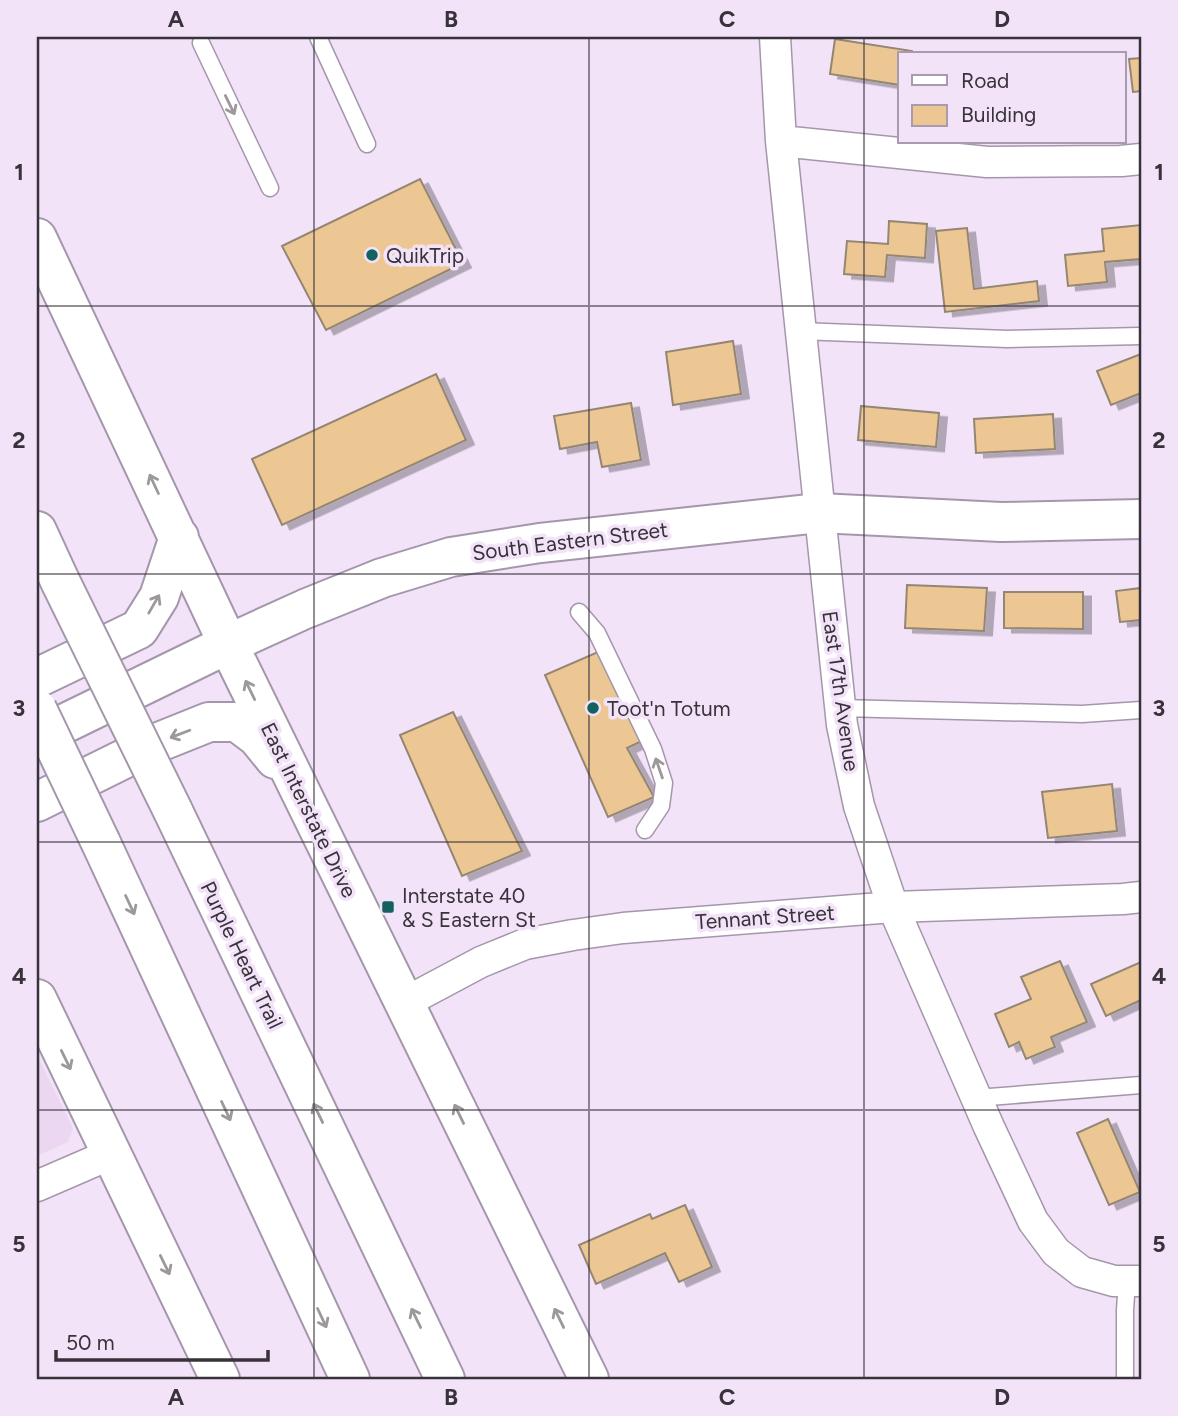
<svg xmlns="http://www.w3.org/2000/svg" width="1178" height="1416" font-family="Figtree,sans-serif">
<style>
.built{fill:#ebd7f2}
.building{fill:#ecc794;stroke:#948673;stroke-width:2;filter:url(#shadow)}
.lines{fill:none;stroke-linecap:round;stroke-linejoin:round}
.lane-casing{stroke:#a597ab;stroke-width:19}
.street-casing{stroke:#a597ab;stroke-width:33}
.secondary-casing{stroke:#a597ab;stroke-width:42}
.highway-casing{stroke:#a597ab;stroke-width:42}
.lane{stroke:#fff;stroke-width:16}
.street{stroke:#fff;stroke-width:30}
.secondary{stroke:#fff;stroke-width:38}
.highway{stroke:#fff;stroke-width:38}
.highway-bridge-casing{stroke:#a597ab;stroke-width:42;stroke-linecap:butt}
.highway-bridge{stroke:#fff;stroke-width:38}
.oneway{stroke:#9c989c}
.grid{fill:none;stroke:#38323a;stroke-width:2;stroke-opacity:0.55}
.poi-dot{fill:#13625f;stroke:#f2e3f8;stroke-width:2.5}
.labels{text-anchor:middle;dominant-baseline:central;stroke-width:7;stroke-linejoin:round;paint-order:stroke}
.poi-label{font-size:21px;fill:#38323a;stroke:#f2e3f8;text-anchor:start}
.street-label{font-size:21px;fill:#38323a;stroke:#f2e3f8}
.neatline{fill:none;stroke:#38323a;stroke-width:2.5}
.grid-label{font-size:23px;text-anchor:middle;font-weight:bold;fill:#38323a}
</style>
<defs>
<filter id="shadow"><feDropShadow dx="8" dy="4.5" stdDeviation="0" flood-color="#0004"/></filter>
</defs>
<rect width="100%" height="100%" fill="#f2e3f8"/>
<path class="built" d="M37,1055L73,1128L68,1142L37,1156Z"/>
<path class="building" d="M835,39L912,51V54H900V85L830,74Z
M1141,58V91L1133,92L1129,59Z
M420,179L463,263L326,330L282,246Z
M889,221L927,224L925,258L887,255L885,277L844,274L847,241L888,244Z
M1141,225V259L1105,262L1107,282L1068,286L1065,255L1104,251L1102,229Z
M967,228L974,289L1037,281L1039,301L945,312L936,231Z
M733,341L741,394L673,405L666,352Z
M1141,354V393L1111,405L1097,371Z
M436,374L466,440L282,525L252,459Z
M631,403L641,460L602,467L597,442L560,449L554,416Z
M861,406L939,413L936,447L858,440Z
M1053,414L1055,449L976,453L974,419Z
M907,585L987,588L984,631L905,628Z
M1141,588V620L1120,622L1116,591Z
M1004,592H1083V629L1004,628Z
M598,652L642,741L627,748L654,797L608,817L545,675Z
M453,712L522,851L462,876L400,735Z
M1112,784L1117,831L1048,838L1042,792Z
M1060,961L1087,1022L1051,1037L1055,1047L1026,1059L1019,1042L1009,1047L995,1014L1031,999L1021,977Z
M1141,962V1000L1106,1016L1091,984Z
M1108,1119L1140,1192L1109,1205L1077,1133Z
M685,1205L712,1267L679,1282L665,1253L596,1284L579,1245L650,1214L652,1219Z"/>
<g class="lines">
<g class="lane-casing">
<path id="lane" d="M318,37L367,144
M201,43L270,188
M800,331L1007,339L1141,336
M579,612L597,633L653,749L664,783L661,806L645,830
M840,708L1082,714L1141,710
M976,1098L1141,1085
M1125,1379V1310L1127,1281"/>
</g>
<g class="street-casing">
<path id="street" d="M775,37L781,141L842,725L859,806L893,907L989,1127L1033,1221L1056,1252L1082,1272L1114,1281H1141
M781,141L987,162L1121,161L1141,159
M404,1003L481,962L525,944L573,935L623,928L893,907L1123,899L1141,897
M37,1186L111,1154"/>
</g>
<g class="secondary-casing">
<path id="secondary" d="M37,238L228,644L589,1379
M37,678L139,629L159,597L179,537
M37,737L228,644L305,609L382,578L451,557L540,543L819,513L1001,522L1141,519
M37,802L154,744L209,722H237L257,737L275,759
M37,999L220,1379"/>
</g>
<g class="highway-casing">
<path id="highway" d="M37,531L60,581
M173,811L445,1379
M101,843L350,1379"/>
</g>
<use href="#lane" class="lane"/>
<use href="#street" class="street"/>
<use href="#secondary" class="secondary"/>
<use href="#highway" class="highway"/>
<g class="highway-bridge-casing">
<path id="highway-bridge" d="M60,581L173,811
M37,709L101,843"/>
</g>
<use href="#highway-bridge" class="highway-bridge"/>
</g>
<defs><path id="oneway-shaft" d="M-6 0H5M1.5-3L5.5 0L1.5 3" fill="none" stroke-width="1.6" stroke-linecap="round" stroke-linejoin="round" transform="scale(1.75)"/></defs>
<g class="oneway">
<use href="#oneway-shaft" transform="translate(230 105) rotate(64)"/>
<use href="#oneway-shaft" transform="translate(154 484) rotate(-115)"/>
<use href="#oneway-shaft" transform="translate(154 604) rotate(-60)"/>
<use href="#oneway-shaft" transform="translate(250 690) rotate(-116)"/>
<use href="#oneway-shaft" transform="translate(180 734) rotate(159)"/>
<use href="#oneway-shaft" transform="translate(659 768) rotate(-109)"/>
<use href="#oneway-shaft" transform="translate(130 905) rotate(65)"/>
<use href="#oneway-shaft" transform="translate(66 1060) rotate(64)"/>
<use href="#oneway-shaft" transform="translate(226 1111) rotate(65)"/>
<use href="#oneway-shaft" transform="translate(318 1113) rotate(-116)"/>
<use href="#oneway-shaft" transform="translate(459 1114) rotate(-116)"/>
<use href="#oneway-shaft" transform="translate(165 1265) rotate(64)"/>
<use href="#oneway-shaft" transform="translate(322 1318) rotate(65)"/>
<use href="#oneway-shaft" transform="translate(416 1318) rotate(-116)"/>
<use href="#oneway-shaft" transform="translate(559 1318) rotate(-116)"/>
</g>
<path class="grid" d="M314,37V1379M589,37V1379M864,37V1379M37,306H1141M37,574H1141M37,842H1141M37,1110H1141"/>
<g class="poi-dot">
<circle cx="372" cy="255" r="7"/>
<circle cx="593" cy="708" r="7"/>
<rect x="381" y="900" width="14" height="14" rx="3.5"/>
</g>
<g class="labels">
<g class="poi-label">
<text x="386" y="255">QuikTrip</text>
<text x="607" y="708">Toot'n Totum</text>
<text x="402" y="895">Interstate 40<tspan x="402" dy="24">&amp; S Eastern St</tspan></text>
</g>
<g class="street-label">
<text transform="translate(570 541) rotate(-7)">South Eastern Street</text>
<text transform="translate(841 691) rotate(82)">East 17th Avenue</text>
<text transform="translate(309 810) rotate(64)">East Interstate Drive</text>
<text transform="translate(765 917) rotate(-4)">Tennant Street</text>
<text transform="translate(242 955) rotate(64)">Purple Heart Trail</text>
</g>
</g>
<rect width="1178" height="1416" fill="none" stroke="#f2e3f8" stroke-width="77"/>
<rect x="898" y="52" width="228" height="91" fill="#f2e3f8" stroke="#a89cac" stroke-width="2"/>
<rect x="912" y="75" width="35" height="10" fill="#ffffff" stroke="#a89cac" stroke-width="2"/>
<text x="961" y="88" font-size="21" fill="#38323a">Road</text>
<rect x="912" y="105" width="35" height="21" fill="#ecc794" stroke="#a89cac" stroke-width="2"/>
<text x="961" y="122" font-size="21" fill="#38323a">Building</text>
<path d="M56 1350v10h212v-10" fill="none" stroke="#38323a" stroke-width="3.5"/>
<text x="66" y="1350" font-size="21" fill="#38323a" stroke="#f2e3f8" stroke-width="5" paint-order="stroke">50 m</text>
<rect x="38" y="38" width="1102" height="1340" class="neatline"/>
<g class="grid-label">
<text x="176" y="27">A</text>
<text x="451" y="27">B</text>
<text x="727" y="27">C</text>
<text x="1002" y="27">D</text>
<text x="19" y="180">1</text>
<text x="1159" y="180">1</text>
<text x="19" y="448">2</text>
<text x="1159" y="448">2</text>
<text x="19" y="716">3</text>
<text x="1159" y="716">3</text>
<text x="19" y="984">4</text>
<text x="1159" y="984">4</text>
<text x="19" y="1252">5</text>
<text x="1159" y="1252">5</text>
<text x="176" y="1405">A</text>
<text x="451" y="1405">B</text>
<text x="727" y="1405">C</text>
<text x="1002" y="1405">D</text>
</g>
</svg>
